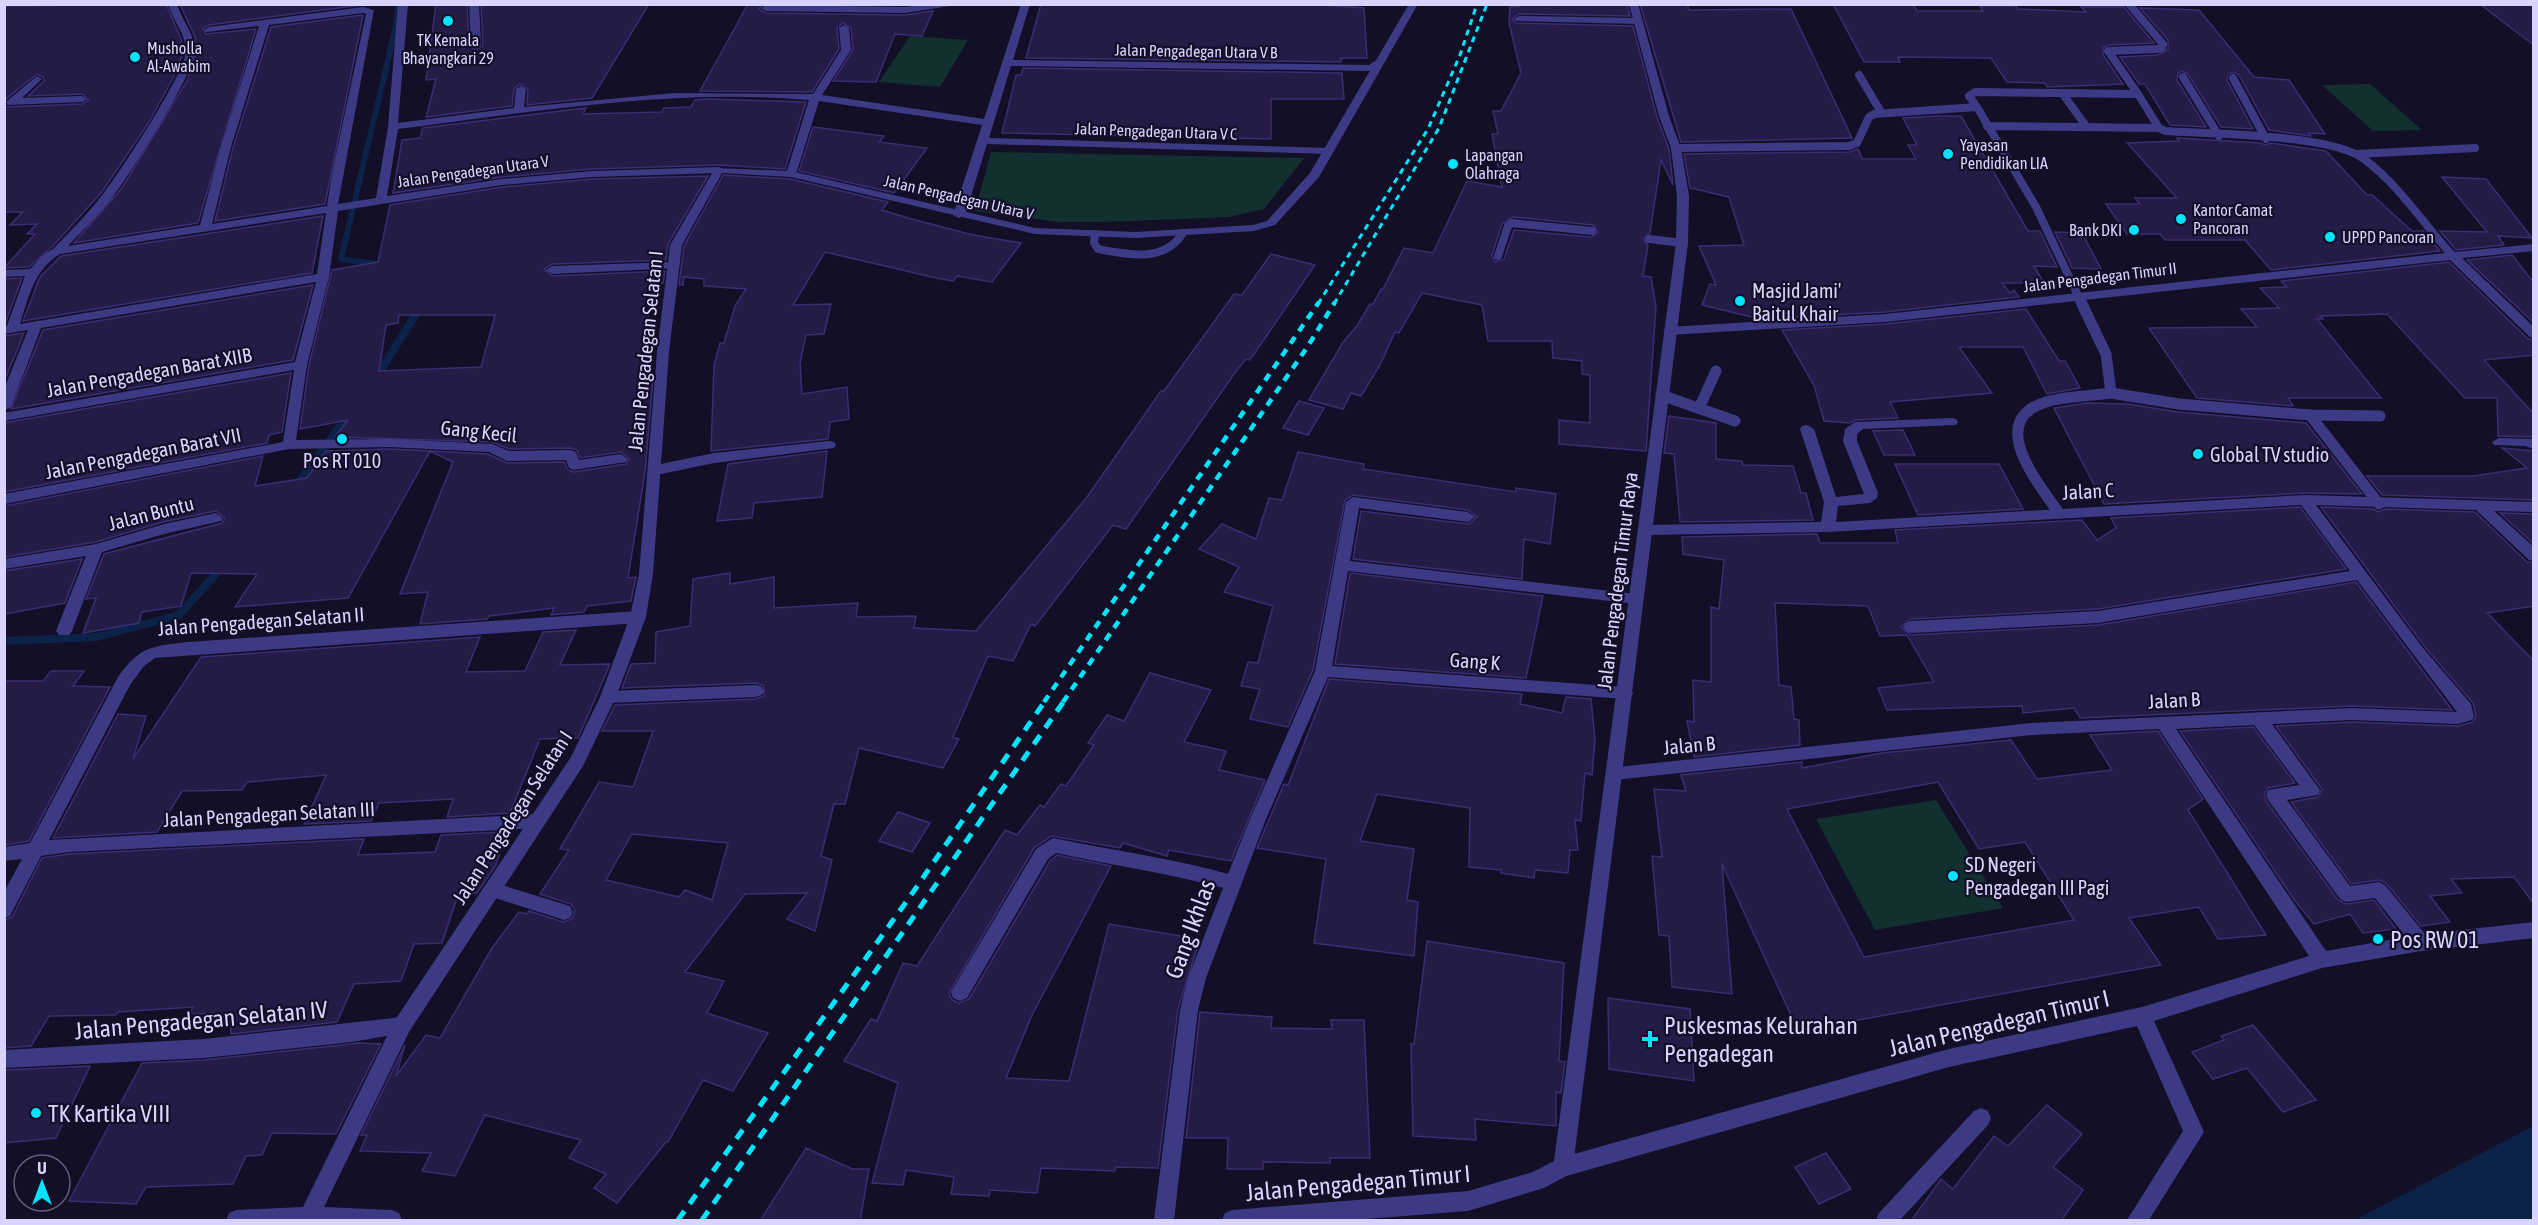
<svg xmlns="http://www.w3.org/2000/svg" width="2538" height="1225" font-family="'Asap Condensed',sans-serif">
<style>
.green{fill:#12302f}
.water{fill:#0c2248}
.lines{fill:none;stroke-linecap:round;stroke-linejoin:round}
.stream-far1{stroke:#0c2248;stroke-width:6}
.stream{stroke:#0c2248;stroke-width:8}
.building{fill:#241b47;stroke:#3b2d73;stroke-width:1.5;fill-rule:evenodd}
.service-far1{stroke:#3d3a85;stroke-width:8}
.service{stroke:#3d3a85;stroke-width:11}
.minor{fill:#3d3a85;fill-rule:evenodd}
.tertiary{fill:#3d3a85;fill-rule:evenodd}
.rail-far2{stroke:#00e5ff;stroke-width:3;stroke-dasharray:6 5;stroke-linecap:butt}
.rail-far1{stroke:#00e5ff;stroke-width:4.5;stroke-dasharray:8 7;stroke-linecap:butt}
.rail{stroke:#00e5ff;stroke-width:5;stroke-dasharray:11 9;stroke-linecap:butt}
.poi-dot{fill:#00e5ff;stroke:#130f26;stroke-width:2}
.labels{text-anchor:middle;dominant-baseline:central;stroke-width:4.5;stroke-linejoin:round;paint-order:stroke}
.far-poi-label{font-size:16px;fill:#d9d4ff;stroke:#130f26;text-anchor:start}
.far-street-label{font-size:16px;fill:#d9d4ff;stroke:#130f26}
.poi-label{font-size:20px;fill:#d9d4ff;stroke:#130f26;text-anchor:start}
.street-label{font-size:20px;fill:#d9d4ff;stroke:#130f26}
.near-street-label{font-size:24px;fill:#d9d4ff;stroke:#130f26}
.near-poi-label{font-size:24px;fill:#d9d4ff;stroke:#130f26;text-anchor:start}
</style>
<rect width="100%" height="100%" fill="#130f26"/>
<path class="green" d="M910,36L968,40L940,87L879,82Z
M2370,84L2422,130L2373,131L2322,85Z
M991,152L1304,158L1264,209L1229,217L1104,222H1059L975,211Z
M1936,800L2003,908L1875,930L1816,819Z"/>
<path class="water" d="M2533,1126V1220H2355Z"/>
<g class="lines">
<path class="stream-far1" d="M383,265L341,259L396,26L398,4"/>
<path class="stream" d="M374,381L421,306
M295,487L351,411
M4,641L97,637L179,615L223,566"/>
</g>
<path class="building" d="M166,4L181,39L184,51L173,78L149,122L101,193L52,247L29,267L4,268L35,234H27L37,224L10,225L23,212H4V6ZM37,74L43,77L44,81L28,96L82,94L89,100L82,104L5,107L6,99Z
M180,4H369L209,25L203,28L206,34L256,29L198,223L74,243L122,188L187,81L197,51L195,37Z
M436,4H467L469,45L475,50L483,45L481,4H649L592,98L527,105L528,89L520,84L514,89L512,106L426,117L436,79L426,80Z
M748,4H762L759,9L766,13L905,15L933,11L922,36L895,34L876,82L833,81L853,50L851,28L843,23L837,28L839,49L812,92L700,91Z
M1041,4H1311L1364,8L1367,58H1341V62L1026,58Z
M1520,4H1627L1630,16L1519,14L1512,19L1516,23L1633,26L1657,117L1669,149L1673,185L1661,160L1650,233L1643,239L1648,245L1643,276L1651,277L1656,307L1646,451L1559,444V420L1590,423V375L1582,374V361L1553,358L1552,341H1488L1482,305L1422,293L1399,333L1395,332L1380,365L1361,396L1351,393L1343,409L1309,400L1343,342L1357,326L1370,304H1373L1381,289H1383L1404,248L1433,253L1467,181L1502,187L1492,134H1498L1493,111H1501L1521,73L1509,23L1510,6L1520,7ZM1513,217L1593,225L1598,232L1591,237L1514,230L1504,259L1495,262L1492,255L1502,224Z
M1640,4H1687L1689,10L1791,9L1852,138L1681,142Z
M1833,4H1913L1917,11H1983L1980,6H2016L2018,9L2086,12L2081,7H2124L2154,43L2108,45L2103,48V55L2123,84L2047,87L2045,83L2007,82L1991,58L1898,57L1900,62H1864Z
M2480,4H2534V45L2511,28Z
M2140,8L2199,10L2254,77L2289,80L2325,134L2309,133L2311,136L2269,130L2239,75L2234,72L2228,74L2227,80L2253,129L2221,127L2188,74L2183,71L2178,73L2177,80L2206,127L2170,125L2145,84H2139L2120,57L2157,55L2168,50V40Z
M363,15L325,204L215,221L233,148L271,27Z
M1023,68L1342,73L1344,99H1271V139L1002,133L1016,75H1021Z
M707,99L806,102L785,169L719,165L592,169L502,177L393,193L402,140L420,138L423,128L586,108L583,114L662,112L664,108L691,107L695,100Z
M1938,116H1961L2028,231H2040L2057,267L2034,266L2044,283H2002L2010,293L2014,290L2019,297L1885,312L1760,319L1702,305L1710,284L1716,285L1699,246L1744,245L1729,197L1690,188L1684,154L1849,152L1858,149L1862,159H1916L1908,145H1917L1903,118Z
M813,127L884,136L879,142L927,148L894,193L799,171Z
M2177,138L2261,143L2265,145L2271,143L2326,151L2367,195H2372L2412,231H2423L2440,251L2271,270L2245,240H2165L2160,234H2127L2106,204H2140L2135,198H2177L2127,143L2179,141Z
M723,175L791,179L888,202L882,210L908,218L973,235L1021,243L992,282L957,276L953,281L936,278L825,252L793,305L831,304L824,334L806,335L800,363L802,394L847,387L849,419L830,422L828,439L711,451L714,366L720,343H724L735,306L746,289L704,286V279L684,277L683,285H679L684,246Z
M708,176L668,244L666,260L552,264L544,269L552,276L665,271L663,283H659L642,337L650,336L646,380L653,379L645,472L628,578L636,577L631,601L587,606L584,612L551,615L554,608L489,616L487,619L420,624L428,592L400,594L453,462L430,451L488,454L507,463L564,462L568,470L574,472L626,464L630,459L621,452L580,458L577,450L571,448L509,449L492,442L335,437L348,420L300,429L309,365L332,270L378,262L390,205L502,187L592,179ZM399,315H495L481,367L379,371L386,325L398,323Z
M2442,177L2486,179L2532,238L2498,236L2504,245L2456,250L2440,231L2487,232Z
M323,216L312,273L23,321L40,277L61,256Z
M2055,232L2082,233L2101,269L2072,268Z
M1271,254L1315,265L1250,360L1246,359L1234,374L1126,529L1113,525L1035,626L1031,624L1013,661L988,656L953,737L959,739L943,768L859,748L845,804H834L821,856L832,860L815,931L787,919L807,893L745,894L685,972L724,981L707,1013L768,1033L733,1091L703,1080L668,1142H666L617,1203L594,1188L606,1174L569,1158L581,1140L485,1115L455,1176L422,1171L431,1153L360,1151L367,1135H361L405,1045L396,1076L426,1035L440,1038L492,948L519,912L527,914L529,911L563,922L572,919L575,911L571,904L540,894L569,850L560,849L599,782L633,787L653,731H602L615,705L756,699L764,696V686L756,683L622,688L631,664L655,663L656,632L690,626L693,579L730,573V584L774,577V608L858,603L856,617L916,616L914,628L976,631L1087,497L1161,391H1164L1234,294L1242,295ZM632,834L728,843L712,900L685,890L679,897L606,880Z
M2512,255L2534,283V323L2467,260Z
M2449,262L2528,339L2534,340V355L2484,360L2534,414V437L2498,436L2497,398H2465L2387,314L2320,316L2323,319H2317L2381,398H2288L2293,406L2197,398L2149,328L2257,327L2241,309L2279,308L2260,288L2287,287L2281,281Z
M22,278L5,324H4V279Z
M313,285L293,360L11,409L43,330Z
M2026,309L2059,361H2065L2080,388L2047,394L2023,347H1959L1992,393L1890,402L1898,418L1855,420L1850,423L1824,421L1814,385L1782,330L1885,324Z
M24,333L4,382V336Z
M291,373L282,432L269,435L267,443L4,492V423Z
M1299,401L1324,408L1308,435L1283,428Z
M2087,403L2128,404L2178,412L2306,423L2362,494L2305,493L2104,504L2054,408Z
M1669,416L1716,423V459L1742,461L1743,465L1793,466L1801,493H1806L1813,520L1680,522L1674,454L1664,453Z
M1903,430L1915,455H1884L1873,431Z
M2502,448L2534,451V500L2382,495L2367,476H2473L2527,468Z
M389,449L430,451L348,598L235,607L257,574L191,573L181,606L142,612L139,623L83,633L96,598L86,599L104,554L222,523L225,518L216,511L163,522L96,542L4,557V506L263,456L255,486L307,478L326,451Z
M827,451L822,497L754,503L752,518L717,521L728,464Z
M1298,452L1364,464L1363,469L1516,492V488L1556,494L1550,544L1524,539L1522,579L1353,559L1361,511L1468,524L1477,517L1468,510L1353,495L1345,500L1313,670L1288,727L1250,719L1260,689L1241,686L1248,662L1258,663L1273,606L1224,592L1239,567L1199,549L1222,524L1256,539L1269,498L1282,500Z
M1895,464H1999L2023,509L1918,515Z
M2300,507L2346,569L2098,609L1911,619L1901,627L1911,635L2098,625L2356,582L2452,710L2351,706L2080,718L2074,708L2023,713L2022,706L1887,710L1878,688L1934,682L1907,635L1880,636L1868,606L1775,603L1779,685L1791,687L1794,719L1799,720L1800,745L1694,757L1687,721L1694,722L1693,680L1711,682V607L1719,609L1724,560L1683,554L1682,537L1817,534L1820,543H1898L1895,530L2082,520L2097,540L2116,528L2111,518Z
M2321,507L2373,509L2379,512L2385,509L2475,512L2527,562L2534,563V606L2487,613L2534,661V904L2514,877L2451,879L2462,893L2430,896L2450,922L2421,926L2386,883L2379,880L2351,884L2291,802L2318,797L2322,789L2276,726L2351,722L2458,726L2473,722L2476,715L2473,703L2425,647Z
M2500,513L2534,514V544Z
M82,559L65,603L4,614V571Z
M1350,573L1543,596L1526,678L1335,664Z
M576,630L560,665L610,664L578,738L540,739L510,813L447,817L453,799L379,803L371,821L304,824L326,775L247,782L242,790L182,791L157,832L53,838L118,714L146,716L133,759L201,657L480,637L466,672L525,671L543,632Z
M51,671H84L73,686L110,687L29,841L4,845V681H43Z
M1150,673L1211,690L1184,742L1226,751L1219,770L1265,780L1231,861L1169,850L1167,856L1123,843L1120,848L1052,836L1034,848L949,993L952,1000L959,1003L969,999L1050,861L1057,855L1111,866L1032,1015L1006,1078L1069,1081L1109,924L1200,939L1178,1009L1158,1168L1116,1167L1115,1171L1041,1168L1037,1193L990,1190L989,1196L951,1194L954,1177L906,1170L903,1185L872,1183L898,1083L844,1061L871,1019L877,1021L903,963L917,966L1005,830L1017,835L1040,805L1044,807L1061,784L1066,786L1094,745L1088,743L1107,715L1124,721Z
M1329,679L1522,694L1520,704L1562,713L1566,697L1591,699L1595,740L1592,775L1585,773L1581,821L1575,820L1578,850H1570L1568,873L1535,870L1534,878L1501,873V870L1469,867L1470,808L1377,794L1360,841L1414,849L1407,900L1418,902L1414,956L1314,943L1326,859L1257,848L1284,784L1288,785Z
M2253,727L2295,783L2268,788L2264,794L2266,801L2338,900L2346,904L2374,900L2396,929L2363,933L2350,914L2314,924L2295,901L2180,731Z
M2158,731L2203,799L2188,810L2266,935L2218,939L2199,907L2129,918L2161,965L1798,1031L1722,864L1732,994L1672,987L1669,936L1659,935L1652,856L1662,857L1654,789L1686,791L1681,775L1802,762V768L1882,753L2011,740L2037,779L2112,770L2090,735ZM1938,782L1979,849L2025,842L2074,920L1864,957L1787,809Z
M898,812L930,823L912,852L879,841Z
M502,832L500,836H505L496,865L477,893L458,895L442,943L414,944L401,981L354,984L337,1022L231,1034L230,1013L190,1014L193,1007L118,1012L116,1015L49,1016L31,1046L4,1048V920L12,917L42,858L69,854L364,839L358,855L435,852L441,835Z
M1427,941L1564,963L1559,1061L1565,1062L1561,1093L1556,1092V1126L1475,1119L1476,1140L1413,1136L1411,1044H1414Z
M1608,998L1690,1009L1694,1081L1609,1069Z
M1200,1012L1272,1017L1271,1028L1332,1029L1331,1020H1364L1370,1158H1330V1163L1263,1162V1169H1227L1228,1138H1186Z
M2253,1025L2316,1100L2283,1112L2247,1068L2213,1079L2192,1052L2224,1040L2221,1036Z
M359,1043L381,1044L336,1134L272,1133L262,1155L246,1156L233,1184L146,1187L136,1204L69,1201L142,1063L204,1060Z
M90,1066L56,1138L4,1143V1070Z
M2047,1105L2082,1134L2053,1167L2083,1190L2061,1221H1911L1941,1179L1953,1189L1994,1136L2008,1146Z
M806,1148L852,1169H869L860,1221H760Z
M1826,1153L1851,1189L1819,1204L1795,1167Z"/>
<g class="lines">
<path class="service-far1" d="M1859,75L1881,112
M2183,77L2219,136
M2233,78L2266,139
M2062,93L2086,126
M2138,94L2159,128L2165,131C2210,134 2331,134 2364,159C2398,184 2423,223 2451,254
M1977,107L2036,207L2082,304
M1987,126L2159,128
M1676,148L1849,146L1857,143L1869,117L1874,114L1977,107L1969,96L1975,92L2138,94L2108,51L2156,49L2162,48L2163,44L2129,4
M2357,154L2475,148
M1095,234L1094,243L1098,249C1128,255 1164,263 1183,233
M1649,239L1682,243
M1498,256L1508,226L1512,223L1592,231"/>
<path class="service" d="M2111,393L2179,404L2310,415
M1661,395L1735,421
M1699,408L1716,371
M2379,504L2310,415L2380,416
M2058,512C2037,481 1986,421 2046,402C2066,396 2090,396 2111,393L2106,354L2081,302"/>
<path class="minor" d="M168,4H177C182,21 194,32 195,51C196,71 128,178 112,198C99,215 83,230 68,246L200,225L221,147L259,26L206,32L204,30L209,27L363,7L374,10L338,204L376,198L388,127L398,4H408L398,123L514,108L516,89L521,86L526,89L524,107L675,93L813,94L841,50L839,28L844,25L849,28L851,50L822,95L984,119L1021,4H1030L1013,60L1369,65L1379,58L1387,60L1371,71L1011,66L989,138L1329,148L1334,151L1329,154L987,144L965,215L959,218L953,215L982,125L819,101L796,174L791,177L786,174L809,100C675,88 531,112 398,129L387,196L502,179L592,171L719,167L724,170L719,173L592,177L502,185L338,211L329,277L307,365L296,440L389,439L492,444L509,451L571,450L576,452L579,460L621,454L628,459L626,462L574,470L569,468L566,460L507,461L489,452L389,447L289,449L4,504V494L283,442L294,370L4,421V413L295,362L316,282L41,328L11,407L4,411V389L28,330L4,334V326H7L25,276L4,277V270L30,269L43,255L53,249C70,231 88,214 103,194C119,174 186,72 186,51C185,32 173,21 168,4ZM363,13L366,14L332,174L327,206L212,224L231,147L269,25ZM326,213L317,274L20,324C29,296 34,270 60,254Z
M469,4H479L481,45L476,48L471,45Z
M929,4H962L905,13L766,11L761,8L766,5L905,7Z
M1519,16L1639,18L1644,21L1639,24L1516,21L1514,19Z
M37,76L42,79L22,98L82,96L87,99L82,102L7,105V101Z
M2534,244V251L2462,258L2534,327V338L2530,337L2450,260L1885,322L1669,335L1663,331L1669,327L1885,314L2446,253L2451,251L2456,252Z
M673,262L679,266L677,268L552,274L546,270L552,266Z
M1951,418L1956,419L1958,422L1956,425L1863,429L1857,434V441L1878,493L1877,498L1870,503L1838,506L1836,522L2305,495L2534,502V512L2494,511L2534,547V561L2529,560L2476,510L2316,505L2423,648L2471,704L2474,716L2472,720L2458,724L2351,720L2272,724L2320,790L2318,795L2287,800L2350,886L2379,882L2385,885L2425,934L2534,922V938L2421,951L2322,968L2154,1021L2204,1132L2149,1220H2127L2183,1131L2137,1026L1949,1067L1563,1177L1556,1174L1553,1167L1556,1160L1563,1157L1949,1049L2142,1007L2309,956L2159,729L2032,735L1614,780L1608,778L1606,773L1608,768L2032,723L2351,708L2457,712L2357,580L2098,623L1911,633L1906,631L1903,627L1906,623L1911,621L2098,611L2350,571L2301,505L1827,532L1645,535L1638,530L1645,525L1821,522L1824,502L1800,429L1802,426L1807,425L1814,429L1836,497L1864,494L1843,441L1845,429L1855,422ZM2254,725L2299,785L2268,790L2266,795L2268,800L2340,899L2346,902L2375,898L2406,937L2326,951L2176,729Z
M2499,438L2532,439L2534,449L2525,446L2494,445L2492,442Z
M829,441L834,442L836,445L834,448L714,463L656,475L649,470L656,465L714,453Z
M1353,497L1468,512L1475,517L1468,522L1359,508L1350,561L1636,594L1643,599L1636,604L1348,571L1332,666L1625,687L1631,689L1633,693L1631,697L1625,699L1328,677L1266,819L1206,978L1198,1010L1174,1220H1154L1180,1010L1188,978L1223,888C1168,873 1111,865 1056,853L1048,859L967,998L960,1001L953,998L951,992L1036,849L1053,838C1111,850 1171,858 1228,874L1250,819L1315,671L1346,502Z
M216,513L223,518L221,521L164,534L102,552L72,631L69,635H59L56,631L86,556L4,569V559L96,544L164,524Z
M638,611L646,617L638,623L155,658L144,666L130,685L49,840L537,814L543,816L545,821L543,826L537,828L69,852L41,856L10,916L4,918V892L22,859L4,861V847L30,843L118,677C140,646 152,646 188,642Z
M756,685L762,687L764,691L762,695L756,697L608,703L602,701L600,697L602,693L608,691Z
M492,882L570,906L573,912L570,918L564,920L486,895L483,890L486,885Z
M402,1017L409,1020L411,1026L409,1032L352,1042L204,1058L4,1068V1050L204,1039Z
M1981,1108L1988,1111L1991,1118L1988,1125L1900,1220H1876L1879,1213L1974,1111Z"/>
<path class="tertiary" d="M1409,4H1418L1319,177L1275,225L1254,231L1135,238L1035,234L791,177L722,173L682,245L669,352L653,574L646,617L616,697L583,766L409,1032L324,1207L392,1210L399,1213L402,1220H226L229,1213L236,1210L303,1207L395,1020L571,757L600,697L630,617L639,574L657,352L670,245L715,168L791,171L1035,228L1135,232L1253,225L1267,221L1310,173Z
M1629,4H1638L1669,116L1681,148L1689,196L1688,243L1573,1167L1570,1174L1544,1188L1468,1211L1354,1220H1222L1225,1213L1232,1210L1468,1191L1533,1172L1554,1161L1676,243L1677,196L1671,148L1659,116Z"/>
<path class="rail-far2" d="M1318,304L1428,129L1460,55L1477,4
M1334,304L1439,128L1487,4"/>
<path class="rail-far1" d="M1044,702L1319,302
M1063,702L1308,346L1335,302"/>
<path class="rail" d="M678,1220L909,898L1045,701
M702,1220L1064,701"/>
</g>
<g class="poi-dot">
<circle cx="448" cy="21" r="6"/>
<circle cx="135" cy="57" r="6"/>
<circle cx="1948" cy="154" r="6"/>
<circle cx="1453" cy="164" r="6"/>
<circle cx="2181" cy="219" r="6"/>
<circle cx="2134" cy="230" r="6"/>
<circle cx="2330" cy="237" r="6"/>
<circle cx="1740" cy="301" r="6"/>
<circle cx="342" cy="439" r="6"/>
<circle cx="2198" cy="454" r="6"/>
<circle cx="1953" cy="876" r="6"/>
<circle cx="2378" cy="939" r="6"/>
<path d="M1647 1030h6v6h6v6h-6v6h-6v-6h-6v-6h6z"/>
<circle cx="36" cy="1113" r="6"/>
</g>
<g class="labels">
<g class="far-poi-label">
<text x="448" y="40" text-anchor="middle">TK Kemala<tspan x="448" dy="18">Bhayangkari 29</tspan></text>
<text x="147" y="48">Musholla<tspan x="147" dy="18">Al-Awabim</tspan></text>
<text x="1960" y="145">Yayasan<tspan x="1960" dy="18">Pendidikan LIA</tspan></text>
<text x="1465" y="155">Lapangan<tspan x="1465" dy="18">Olahraga</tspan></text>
<text x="2193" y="210">Kantor Camat<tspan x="2193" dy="18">Pancoran</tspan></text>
<text x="2122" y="230" text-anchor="end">Bank DKI</text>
<text x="2342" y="237">UPPD Pancoran</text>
</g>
<g class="far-street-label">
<text transform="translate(1196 51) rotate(1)">Jalan Pengadegan Utara V B</text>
<text transform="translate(1156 131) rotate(2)">Jalan Pengadegan Utara V C</text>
<text transform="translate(473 171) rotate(-8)">Jalan Pengadegan Utara V</text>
<text transform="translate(959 197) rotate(13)">Jalan Pengadegan Utara V</text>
<text transform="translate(2100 277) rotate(-7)">Jalan Pengadegan Timur II</text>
</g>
<g class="poi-label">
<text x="1752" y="290">Masjid Jami'<tspan x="1752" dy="23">Baitul Khair</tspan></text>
<text x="2210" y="454">Global TV studio</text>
<text x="342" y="460" text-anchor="middle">Pos RT 010</text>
<text x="1965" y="864">SD Negeri<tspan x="1965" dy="23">Pengadegan III Pagi</tspan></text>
</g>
<g class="street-label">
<text transform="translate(645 351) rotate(-84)">Jalan Pengadegan Selatan I</text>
<text transform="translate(149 372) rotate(-10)">Jalan Pengadegan Barat XIIB</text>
<text transform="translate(479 431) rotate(6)">Gang Kecil</text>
<text transform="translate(143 453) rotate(-11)">Jalan Pengadegan Barat VII</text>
<text transform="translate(2088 491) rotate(-3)">Jalan C</text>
<text transform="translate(151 513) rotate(-14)">Jalan Buntu</text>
<text transform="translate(1617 581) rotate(-83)">Jalan Pengadegan Timur Raya</text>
<text transform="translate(261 621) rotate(-4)">Jalan Pengadegan Selatan II</text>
<text transform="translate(1475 661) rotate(4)">Gang K</text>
<text transform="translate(2174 700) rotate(-3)">Jalan B</text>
<text transform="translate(1689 745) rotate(-5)">Jalan B</text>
<text transform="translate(269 814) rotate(-3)">Jalan Pengadegan Selatan III</text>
<text transform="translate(512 817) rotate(-57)">Jalan Pengadegan Selatan I</text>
</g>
<g class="near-street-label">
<text transform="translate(1190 929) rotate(-70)">Gang Ikhlas</text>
<text transform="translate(201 1020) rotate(-5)">Jalan Pengadegan Selatan IV</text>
<text transform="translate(1999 1023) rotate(-13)">Jalan Pengadegan Timur I</text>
<text transform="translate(1358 1183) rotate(-5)">Jalan Pengadegan Timur I</text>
</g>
<g class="near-poi-label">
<text x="2390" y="939">Pos RW 01</text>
<text x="1664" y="1025">Puskesmas Kelurahan<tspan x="1664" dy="28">Pengadegan</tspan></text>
<text x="48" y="1113">TK Kartika VIII</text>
</g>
</g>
<rect width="2538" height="1225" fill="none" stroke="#d9d4ff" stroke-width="12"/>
<g transform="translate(42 1183)"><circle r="28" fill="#130f26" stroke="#625e7d" stroke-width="1.5"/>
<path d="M0-4.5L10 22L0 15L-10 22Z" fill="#00e5ff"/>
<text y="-9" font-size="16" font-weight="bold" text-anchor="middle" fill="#d9d4ff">U</text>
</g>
</svg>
